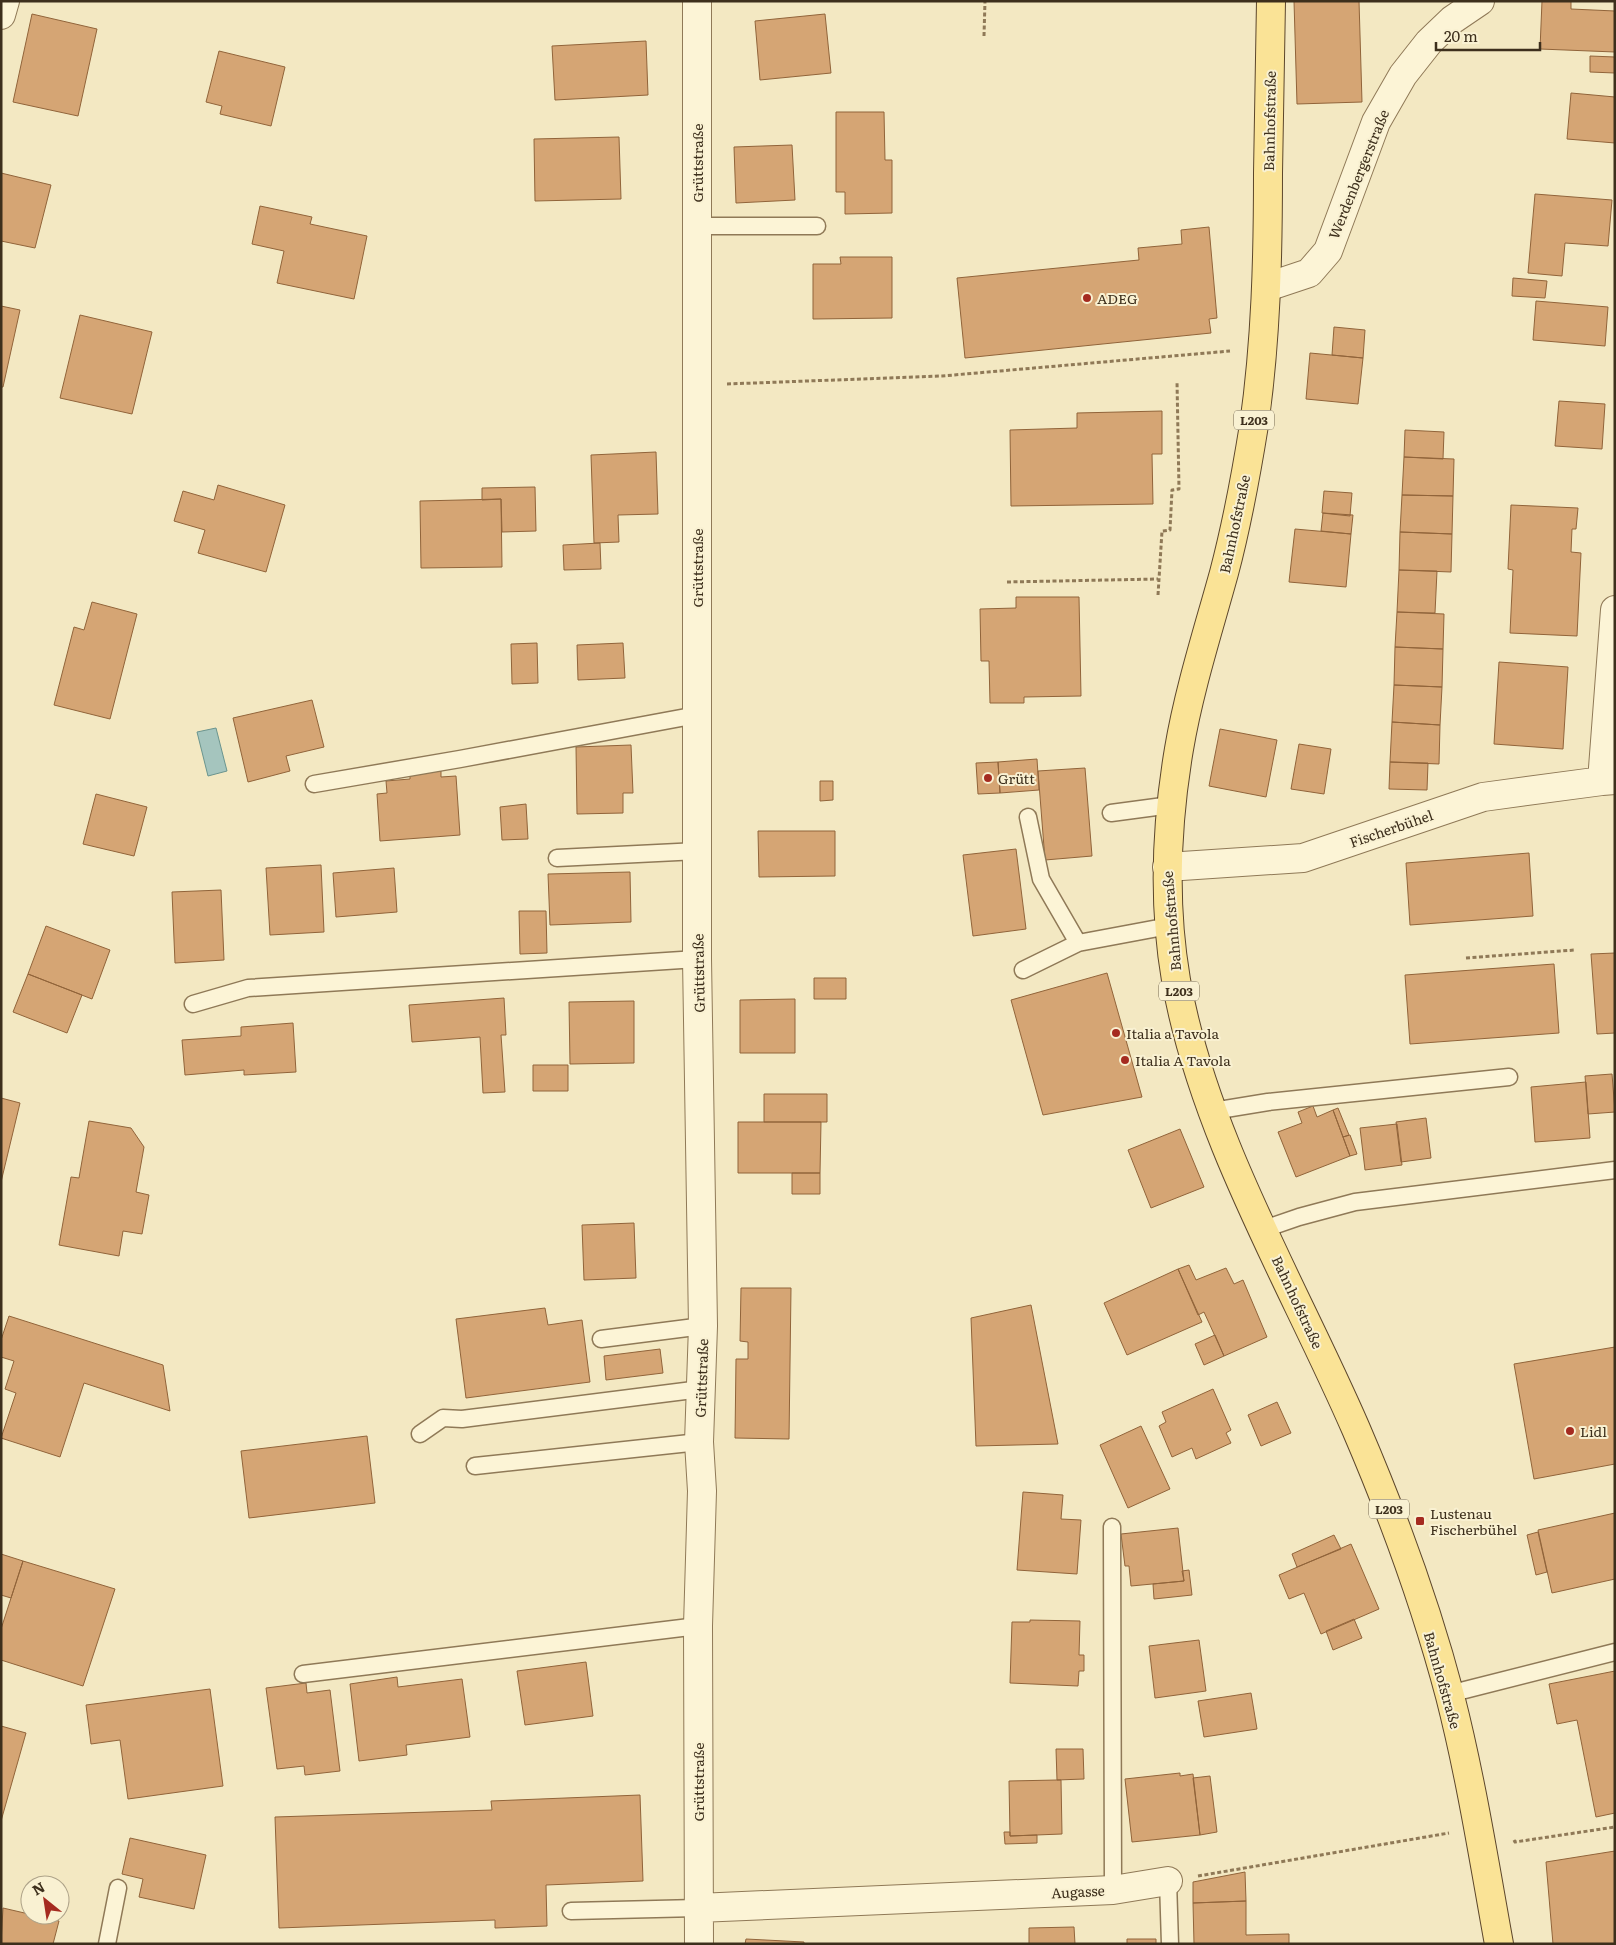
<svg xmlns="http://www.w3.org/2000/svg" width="1616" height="1945" font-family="Literata,serif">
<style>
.water{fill:#a5c5be;stroke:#6a948e}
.building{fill:#d5a574;stroke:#91643a}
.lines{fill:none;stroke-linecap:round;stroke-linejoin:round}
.lane-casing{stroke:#8f7957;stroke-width:19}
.street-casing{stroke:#8f7957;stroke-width:30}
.primary-casing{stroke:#5c462b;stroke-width:30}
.path{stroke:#8f7957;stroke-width:3;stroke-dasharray:4 2.5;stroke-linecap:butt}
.lane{stroke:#fcf4d6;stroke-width:16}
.street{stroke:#fcf4d6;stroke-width:28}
.primary{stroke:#fae396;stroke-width:28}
.poi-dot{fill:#a52b20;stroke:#f9f1d2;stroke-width:2}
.labels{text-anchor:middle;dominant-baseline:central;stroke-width:4;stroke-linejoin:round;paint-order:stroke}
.shield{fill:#f9f1d2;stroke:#756953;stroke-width:1}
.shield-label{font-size:12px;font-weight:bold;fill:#3d2f1c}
.street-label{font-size:14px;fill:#3d2f1c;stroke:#f9f1d2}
.poi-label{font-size:14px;fill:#3d2f1c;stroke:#f9f1d2;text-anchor:start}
</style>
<rect width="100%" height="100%" fill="#f3e8c2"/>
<path class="water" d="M216,728L227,771L208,776L197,732Z"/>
<path class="building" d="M1294,1H1359L1362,102L1297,104Z
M1542,1H1571V9L1615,11V52L1540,49Z
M32,14L97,29L78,116L13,102Z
M825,14L831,73L760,80L755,21Z
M646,41L648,95L555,100L552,46Z
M219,51L285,67L271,126L220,114L222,106L206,102Z
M1590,56L1615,57V73L1590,72Z
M1571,93L1615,97V143L1567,139Z
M836,112H884L885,160H892V213L845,214V192H836Z
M619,137L621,199L535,201L534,139Z
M792,145L795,200L736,203L734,147Z
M1,173L51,185L35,248L1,241Z
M1535,194L1612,200L1608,246L1565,243L1562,276L1528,273Z
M260,206L312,217L310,224L367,236L354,299L277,283L284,251L252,244Z
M1209,227L1217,318L1209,319L1211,333L965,358L957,278L1139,260L1138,248L1182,244L1181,230Z
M840,257H892V318L813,319V264H841Z
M1513,278L1547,281L1545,298L1512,296Z
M1536,301L1608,307L1605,346L1533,340Z
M1,306L20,310L3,387H1Z
M80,315L152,332L132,414L60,398Z
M1334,327L1365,330L1363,358L1332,355Z
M1310,353L1363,358L1358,404L1306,399Z
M1559,401L1605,404L1602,449L1555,446Z
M1162,411V454H1152L1153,504L1011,506L1010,430L1077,428V413Z
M1405,430L1444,432L1443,459L1404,457Z
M656,452L658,514L618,515L619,542L594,543L591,455Z
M1404,457L1454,459L1453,496L1402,495Z
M218,485L285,505L266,572L198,553L205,530L174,521L183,491L214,500Z
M535,487L536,531L502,532L501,499L482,500V488Z
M1324,491L1352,493L1350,516L1322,513Z
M1402,495L1453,496L1452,534L1400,532Z
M501,499L502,567L421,568L420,501Z
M1511,505L1578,508L1576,529H1572L1571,552L1581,553L1577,636L1510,633L1513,570L1508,569Z
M1323,513L1353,515L1351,534L1321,531Z
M1295,529L1351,534L1346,587L1289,582Z
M1400,532L1452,534L1451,572L1399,570Z
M600,543L601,569L564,570L563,545Z
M1399,570L1437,571L1435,613L1397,612Z
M1016,597H1079L1081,696L1024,697V703H990L989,661H981L980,609L1016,608Z
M92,602L137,614L110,719L54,705L74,627L84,630Z
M1397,612L1444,614L1443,649L1395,647Z
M537,643L538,683L512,684L511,644Z
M623,643L625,678L578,680L577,645Z
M1395,647L1443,649L1442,687L1394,685Z
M1499,662L1568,667L1563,749L1494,744Z
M1394,685L1442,687L1440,725L1392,722Z
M312,700L324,747L286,756L290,771L248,782L233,718Z
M1392,722L1440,725L1439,764L1390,762Z
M1220,729L1277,740L1266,797L1209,786Z
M1299,744L1331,749L1324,794L1291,789Z
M631,745L633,793H623V813L577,814L576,747Z
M1037,759L1039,790L1000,793L998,762Z
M998,762L1000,793L978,794L976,763Z
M1390,762L1428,763L1427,790L1389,789Z
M1085,768L1092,856L1045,860L1038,771Z
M441,771V777L456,776L460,835L380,841L377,794L387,793L386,781L410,779V773Z
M820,781H833V800L820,801Z
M96,794L147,807L134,856L83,844Z
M526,804L528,839L502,840L500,807Z
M758,831H835V876L759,877Z
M1016,849L1026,929L973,936L963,855Z
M1529,853L1533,916L1410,925L1406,863Z
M321,865L324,932L270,935L266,868Z
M394,868L397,912L336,917L333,873Z
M630,872L631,922L550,925L548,874Z
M221,890L224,960L175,963L172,892Z
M519,911H546L547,953L520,954Z
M46,926L110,950L92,999L28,974Z
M1615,953V1033L1597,1034L1591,954Z
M1554,964L1559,1033L1410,1044L1405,975Z
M1107,973L1142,1097L1043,1115L1011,1000Z
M28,974L82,995L67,1033L13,1012Z
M814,978H846V999H814Z
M504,998L506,1035H501L505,1092L483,1093L480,1037L412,1042L409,1005Z
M795,999V1053H740V1000Z
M634,1001V1063L570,1064L569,1002Z
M293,1023L296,1072L244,1075V1070L185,1075L182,1040L241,1036V1027Z
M533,1065H568V1091H533Z
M1612,1074L1615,1112L1588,1114L1585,1076Z
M1586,1082L1590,1138L1535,1142L1531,1087Z
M764,1094H827V1122H764Z
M1,1098L20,1103L1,1182Z
M1313,1106L1317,1117L1333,1110L1350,1156L1296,1177L1278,1132L1302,1123L1298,1112Z
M1338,1108L1349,1135L1343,1137L1333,1110Z
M1426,1118L1431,1158L1401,1162L1396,1122Z
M89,1121L131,1128L144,1147L136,1192L149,1195L142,1234L123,1231L119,1256L59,1245L71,1177L79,1178Z
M738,1122H821L820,1173H738Z
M1397,1124L1402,1165L1365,1170L1360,1128Z
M1180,1129L1204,1187L1151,1208L1128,1150Z
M1350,1135L1357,1154L1350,1156L1343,1137Z
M792,1173H820V1194H792Z
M634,1223L636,1278L584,1280L582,1225Z
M1189,1265L1196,1280L1226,1268L1234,1284L1243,1280L1267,1337L1224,1356L1204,1312L1198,1315L1178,1269Z
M1178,1269L1202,1322L1127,1355L1104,1303Z
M741,1288H791L789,1439L735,1438L736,1359H748V1342L740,1341Z
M1031,1305L1058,1444L976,1446L971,1318Z
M545,1308L548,1325L582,1320L590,1382L466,1398L456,1319Z
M9,1316L163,1365L170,1411L84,1383L60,1457L1,1438L16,1393L5,1389L14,1361L1,1357V1340Z
M1215,1335L1224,1356L1204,1365L1195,1344Z
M1615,1347V1464L1534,1479L1514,1364Z
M660,1349L663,1373L606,1380L604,1356Z
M1213,1389L1231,1430L1226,1433L1231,1443L1196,1459L1192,1448L1172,1457L1159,1426L1166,1422L1162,1412Z
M1277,1402L1291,1433L1261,1446L1248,1415Z
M1141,1426L1170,1489L1128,1508L1100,1445Z
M367,1436L375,1503L249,1518L241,1451Z
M1023,1492L1063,1495L1061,1519L1081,1520L1077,1574L1017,1570Z
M1615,1513V1579L1552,1593L1538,1530Z
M1178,1528L1184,1581L1131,1586L1129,1566H1125L1121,1534Z
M1538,1532L1547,1572L1536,1575L1527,1535Z
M1334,1535L1341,1549L1297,1567L1292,1554Z
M1351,1544L1379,1609L1321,1634L1304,1593L1289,1599L1279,1575Z
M1,1554L23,1561L11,1598L1,1595Z
M23,1561L115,1589L83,1686L1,1660V1629Z
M1189,1570L1192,1595L1154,1599L1153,1584L1184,1581L1182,1571Z
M1354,1619L1362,1638L1333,1650L1326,1631Z
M1030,1620L1080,1621L1079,1655H1084V1671H1079L1078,1686L1010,1683L1012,1622H1030Z
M1199,1640L1206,1691L1155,1698L1149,1646Z
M586,1662L593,1716L525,1725L517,1671Z
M1615,1671V1813L1596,1817L1577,1720L1557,1724L1549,1684Z
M397,1677L398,1687L462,1679L470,1737L406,1745L407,1755L359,1761L350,1684Z
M306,1683L307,1693L330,1690L340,1771L305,1775L304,1766L277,1769L266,1688Z
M210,1689L223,1786L128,1799L120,1740L91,1744L86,1705Z
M1251,1693L1257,1729L1204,1737L1198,1701Z
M1,1726L26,1733L1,1821Z
M1056,1749H1083L1084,1779L1057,1780Z
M1180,1773V1776L1193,1774L1200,1835L1132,1842L1125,1779Z
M1210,1776L1217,1832L1200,1835L1193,1778Z
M1057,1780H1061L1062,1834L1010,1836L1009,1781Z
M640,1795L643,1881L546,1885L547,1926L495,1928V1920L279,1928L275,1817L492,1810L491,1801Z
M1004,1832H1010V1836L1037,1835V1843L1005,1844Z
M130,1838L206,1855L194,1909L139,1897L143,1879L122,1874Z
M1615,1851V1944H1553L1546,1862Z
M1245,1872L1246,1901L1193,1903V1882Z
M1246,1901V1935L1289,1934V1944H1194L1193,1903Z
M3,1908L59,1921L53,1944H1Z
M1074,1927L1075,1944H1029V1928Z
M746,1939L804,1942V1944H745Z
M1127,1939H1156V1944H1127Z"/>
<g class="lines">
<g class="lane-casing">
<path id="lane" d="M697,226H817
M314,784L460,759L697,715
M1111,813L1171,805
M1028,817L1041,879L1078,943
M557,858L698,851
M1023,970L1078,943L1169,926
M193,1004L248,988L697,959
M1213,1111L1268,1102L1509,1077
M1264,1229L1299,1217L1355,1202L1615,1170
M601,1339L703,1326
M420,1434L443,1418L462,1419L701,1389
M475,1466L699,1442
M1112,1527L1113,1890
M303,1674L698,1626
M1449,1694L1615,1652
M1168,1881L1170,1944
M571,1911L698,1908
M107,1944L118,1888"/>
</g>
<g class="street-casing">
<path id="street" d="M697,1V959L703,1326L699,1442L702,1491L698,1626L699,1944
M1,15L5,1
M1267,287L1309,273L1328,251L1376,122L1403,75L1429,42L1452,20L1480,1
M1602,781L1615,610
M1167,867L1303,858L1483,797L1602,781L1615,780
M698,1908L1113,1890L1168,1881"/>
</g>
<g class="primary-casing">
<path id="primary" d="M1271,1C1270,58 1269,116 1268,173C1268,257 1266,341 1254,425C1246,475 1237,524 1224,573C1208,631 1189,690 1179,749C1166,826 1163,904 1176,980C1203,1135 1294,1286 1356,1429C1393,1515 1426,1605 1450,1696C1471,1778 1484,1861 1499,1944"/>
</g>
<path class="path" d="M984,36L985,1
M727,384L942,376L1230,351
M1007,582L1158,579
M1158,595L1162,531L1170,530L1172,490L1179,489L1177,381
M1466,958L1575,950
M1514,1840L1515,1842L1615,1827
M1198,1876L1449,1833"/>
<use href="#lane" class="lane"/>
<use href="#street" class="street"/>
<use href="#primary" class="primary"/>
</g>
<g class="poi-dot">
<circle cx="1087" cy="298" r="5"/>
<circle cx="988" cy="778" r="5"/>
<circle cx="1116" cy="1033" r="5"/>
<circle cx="1125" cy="1060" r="5"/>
<circle cx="1570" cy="1431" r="5"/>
<rect x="1415" y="1516" width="10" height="10" rx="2.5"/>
</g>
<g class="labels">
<g class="shield">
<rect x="1234" y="410.5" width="40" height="19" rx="4"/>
<rect x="1159" y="981.5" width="40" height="19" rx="4"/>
<rect x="1369" y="1499.5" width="40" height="19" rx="4"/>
</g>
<g class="shield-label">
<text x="1254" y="420">L203</text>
<text x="1179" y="991">L203</text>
<text x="1389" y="1509">L203</text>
</g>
<g class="street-label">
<text transform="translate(1269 121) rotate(-89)">Bahnhofstraße</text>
<text transform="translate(697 163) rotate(-90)">Grüttstraße</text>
<text transform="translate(1358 174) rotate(-68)">Werdenbergerstraße</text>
<text transform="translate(1234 524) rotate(-78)">Bahnhofstraße</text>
<text transform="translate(697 568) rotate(-90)">Grüttstraße</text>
<text transform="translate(1391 828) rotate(-19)">Fischerbühel</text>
<text transform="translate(1171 921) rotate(-95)">Bahnhofstraße</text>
<text transform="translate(698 973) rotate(-91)">Grüttstraße</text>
<text transform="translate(1298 1302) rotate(65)">Bahnhofstraße</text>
<text transform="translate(701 1378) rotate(-88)">Grüttstraße</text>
<text transform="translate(1443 1680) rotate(74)">Bahnhofstraße</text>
<text transform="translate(698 1782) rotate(-90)">Grüttstraße</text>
<text transform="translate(1078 1891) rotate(-3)">Augasse</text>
</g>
<g class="poi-label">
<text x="1097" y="298">ADEG</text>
<text x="998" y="778">Grütt</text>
<text x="1126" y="1033">Italia a Tavola</text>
<text x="1135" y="1060">Italia A Tavola</text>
<text x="1580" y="1431">Lidl</text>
<text x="1430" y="1513">Lustenau<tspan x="1430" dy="16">Fischerbühel</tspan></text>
</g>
</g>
<rect width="1616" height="1945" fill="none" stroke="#3d2f1c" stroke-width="5"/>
<g transform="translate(45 1900) rotate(330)"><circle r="24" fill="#f9f1d2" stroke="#aea389"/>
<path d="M0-4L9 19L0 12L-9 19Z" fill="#a52b20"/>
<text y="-8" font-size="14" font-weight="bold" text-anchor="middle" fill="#3d2f1c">N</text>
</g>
<path d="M1436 42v8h104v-8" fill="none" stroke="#3d2f1c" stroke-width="2.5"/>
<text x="1444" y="42" font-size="15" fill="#3d2f1c" stroke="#f9f1d2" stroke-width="4" paint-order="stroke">20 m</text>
</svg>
